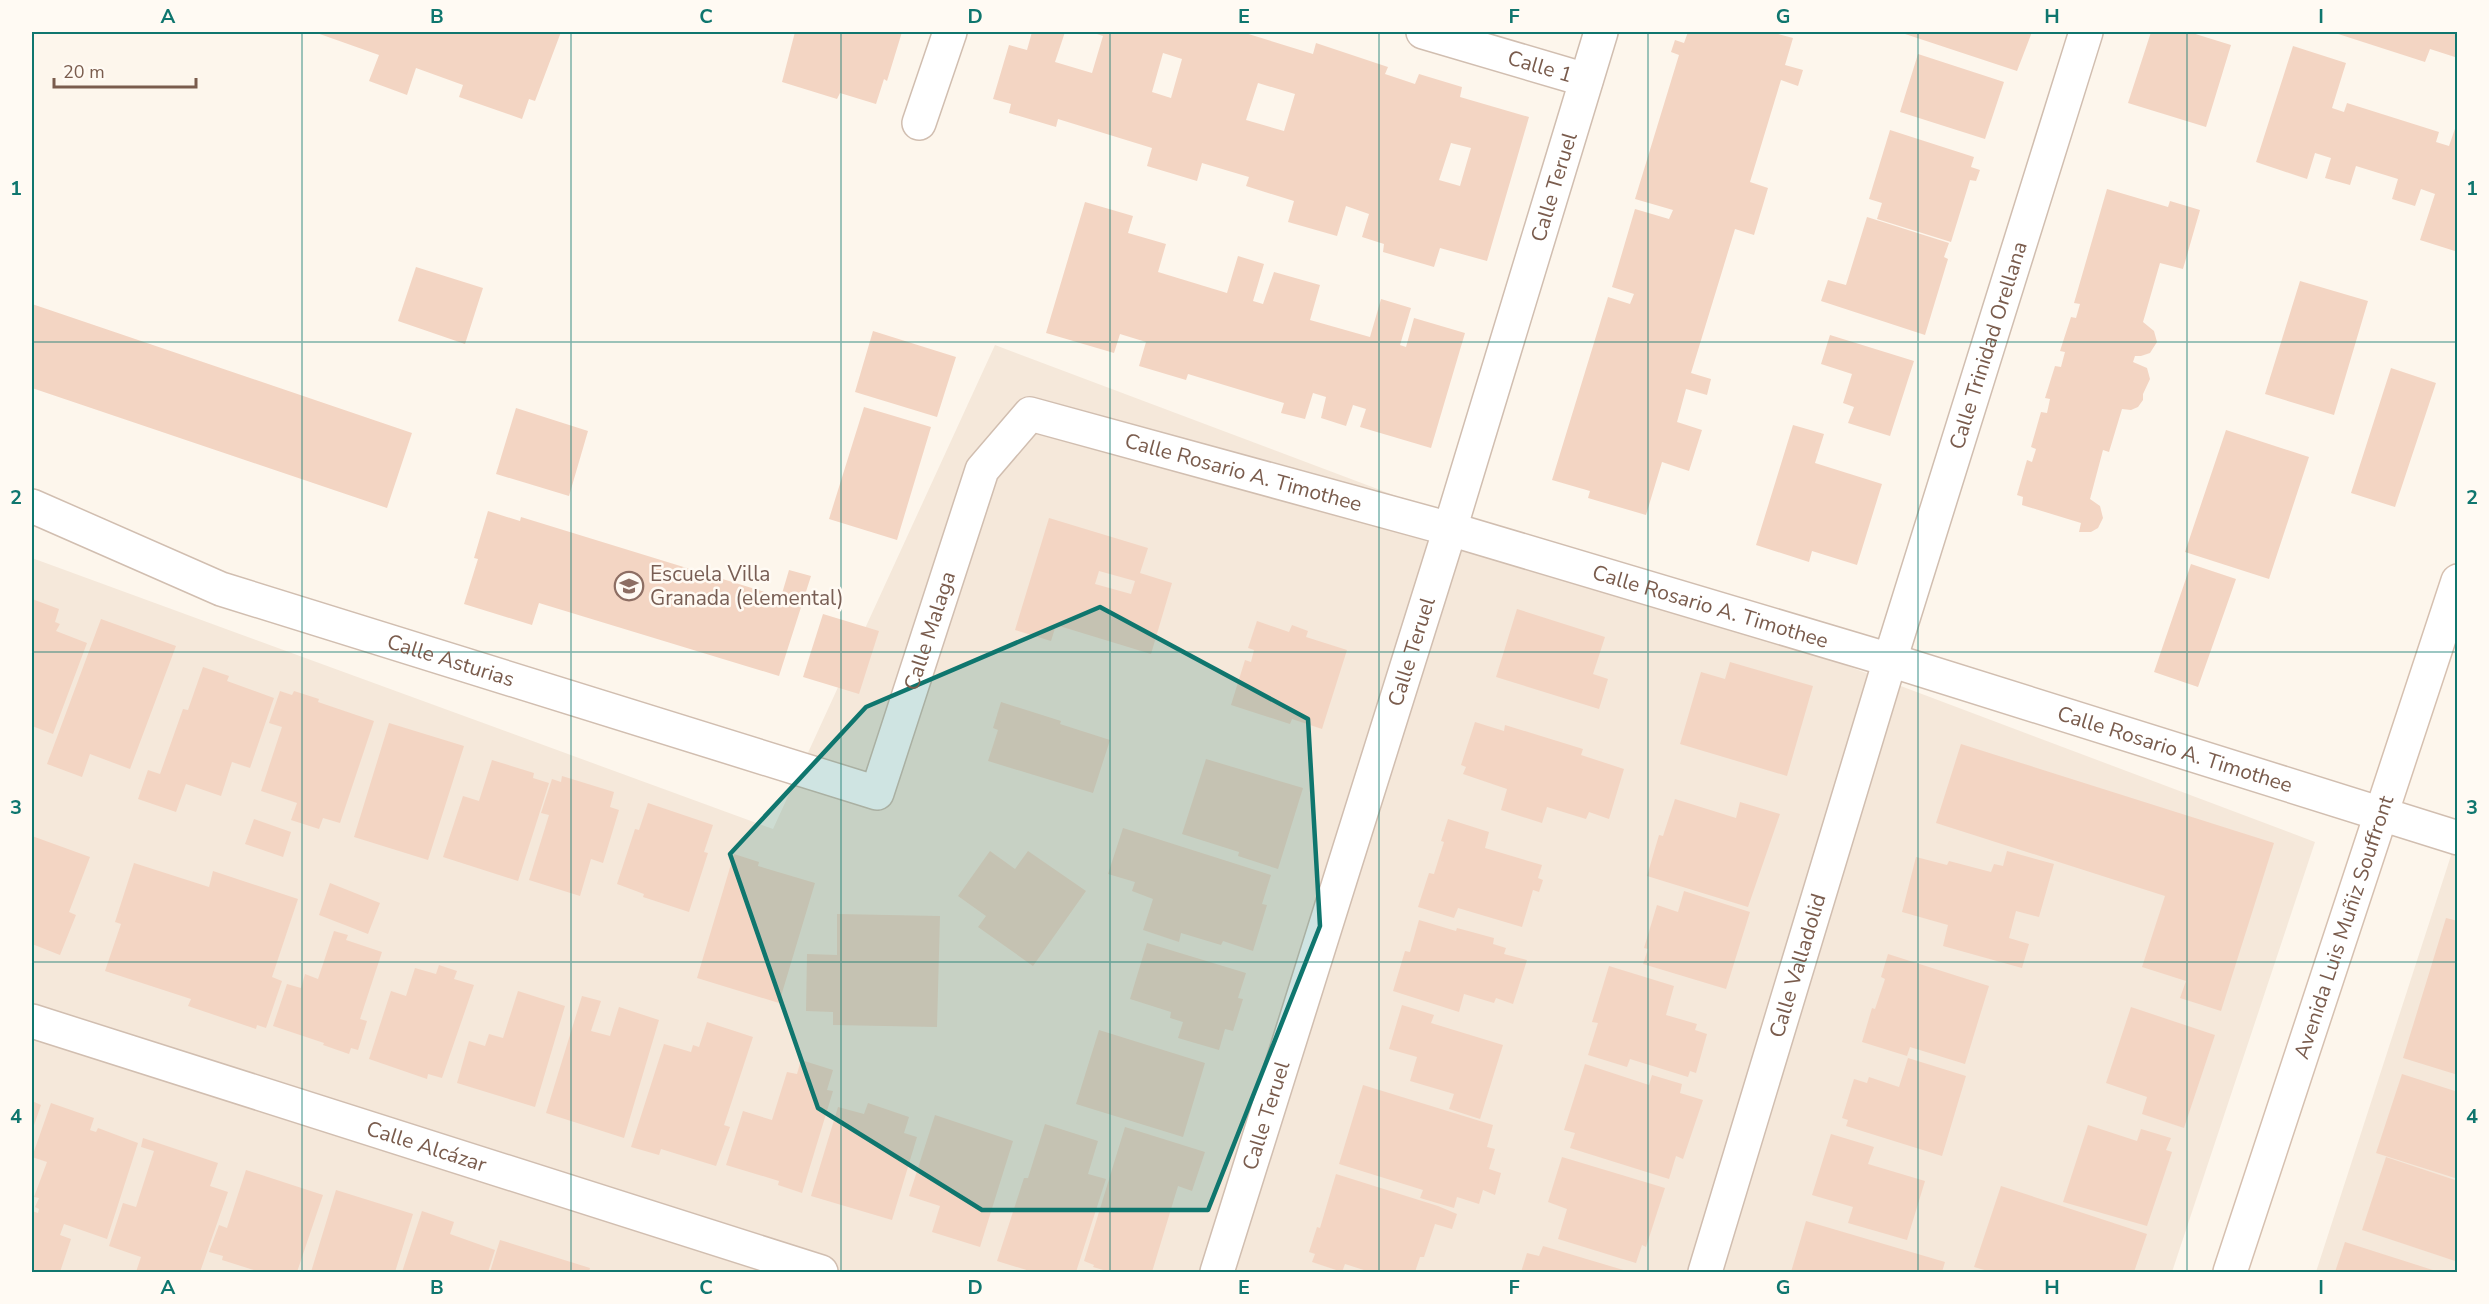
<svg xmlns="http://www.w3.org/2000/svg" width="2489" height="1304" font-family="'Nunito Sans',sans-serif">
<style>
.residential{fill:#f5e8da}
.building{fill:#f3d5c3;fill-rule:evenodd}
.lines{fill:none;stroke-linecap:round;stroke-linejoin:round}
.street-casing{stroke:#d1beb0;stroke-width:36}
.secondary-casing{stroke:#d6c0b0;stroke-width:36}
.street{stroke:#fff;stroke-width:33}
.secondary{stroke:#fff;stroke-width:33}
.marked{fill:#0f766e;fill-opacity:0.2;stroke:#0f766e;stroke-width:4.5;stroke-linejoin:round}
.grid{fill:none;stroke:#0f766e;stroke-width:1.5;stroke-opacity:0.55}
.labels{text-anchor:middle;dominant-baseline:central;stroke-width:5;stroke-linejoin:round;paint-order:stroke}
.street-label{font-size:21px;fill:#7a5c4d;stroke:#fffaf3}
.education-label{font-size:21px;fill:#785e54;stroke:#fffaf3;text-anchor:start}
.neatline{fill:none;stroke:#0f766e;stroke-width:2}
.grid-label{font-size:20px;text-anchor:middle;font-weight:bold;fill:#0f766e}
</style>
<rect width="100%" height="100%" fill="#fdf6ec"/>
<path class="residential" d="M995,345L2315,842L2172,1272H32V558L773,829Z
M2457,837V1272H2316Z"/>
<path class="building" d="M314,32H561L535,101L529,99L522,119L459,97L463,85L416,68L407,95L369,81L379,55Z
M795,32H902L887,81L884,79L876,104L840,93L837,99L782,82Z
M1032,32H1065L1055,62L1092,73L1103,36L1091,32H1242L1313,54L1316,43L1388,67L1385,74L1415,84L1419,74L1462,87L1460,97L1529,117L1487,261L1440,248L1434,267L1383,252L1384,244L1362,237L1369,214L1346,206L1337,236L1288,222L1294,201L1246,186L1249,177L1202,163L1197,181L1147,166L1152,148L1058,119L1056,127L1009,113L1011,104L993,99L1009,45L1027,50ZM1163,53L1182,59L1171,98L1152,92ZM1258,83L1295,94L1284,131L1246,120ZM1451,143L1471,148L1460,186L1439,180Z
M1688,32H1771L1793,38L1785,65L1803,70L1798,86L1781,80L1750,182L1768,188L1754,235L1735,229L1691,373L1711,379L1707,395L1686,389L1677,422L1702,430L1689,471L1662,462L1646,515L1588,498L1590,491L1552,480L1608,297L1630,304L1634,294L1612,287L1635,209L1669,219L1673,210L1635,199L1679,55L1671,52L1675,40L1684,43Z
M1899,32H2032L2017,71Z
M2151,32H2189L2231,45L2206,127L2128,103Z
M2332,32H2458V58L2430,49L2425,62Z
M2293,46L2346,63L2332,108L2344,112L2347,103L2439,132L2436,142L2449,146L2458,120V252L2420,240L2435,194L2421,189L2415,206L2392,199L2398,179L2356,166L2350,185L2325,178L2331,158L2315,153L2307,179L2256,162Z
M1918,54L2004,82L1985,139L1900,112Z
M1890,130L1974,157L1971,167L1980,170L1976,181L1970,180L1951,242L1877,219L1882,203L1869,199Z
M2107,189L2168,207L2170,201L2200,210L2183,269L2160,263L2143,322L2154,331L2157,342L2150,353L2141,356H2135L2133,362L2147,368L2150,379L2143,394V400L2138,407L2131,410L2122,409L2109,452L2103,450L2090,499L2100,506L2103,518L2098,528L2091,532H2079L2081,523L2022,505L2023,497L2017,495L2027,460L2032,462L2036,449L2031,447L2041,412L2047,413L2050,399L2045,398L2055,366L2061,367L2065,352L2060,351L2071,317L2076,318L2080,304L2074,303Z
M1085,202L1133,216L1128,233L1166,244L1158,272L1227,293L1238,256L1264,264L1253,301L1263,304L1274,272L1320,285L1310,320L1370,337L1381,299L1411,308L1400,345L1406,347L1414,318L1465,333L1431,448L1360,427L1366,409L1353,405L1346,426L1321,418L1326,397L1313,393L1305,419L1281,413L1284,403L1188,374L1186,380L1139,366L1146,342L1120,334L1114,353L1046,333Z
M1867,217L1949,243L1944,257L1948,259L1925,335L1821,301L1828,280L1846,285Z
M416,267L483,288L465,344L398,321Z
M2300,281L2368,301L2334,415L2265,394Z
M32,304L412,433L387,508L32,388Z
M873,331L956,357L937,417L855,392Z
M1830,335L1914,361L1890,436L1848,423L1854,407L1843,403L1852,374L1821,364Z
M2391,368L2436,383L2395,507L2351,493Z
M864,407L931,427L897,540L829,519Z
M516,408L588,431L569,496L496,474Z
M1793,425L1824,434L1815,463L1882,484L1857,565L1812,551L1809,562L1756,545Z
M2226,430L2309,457L2269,579L2185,552Z
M488,511L520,521L521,517L781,597L789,570L811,576L779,676L539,603L532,625L464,604L478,559L474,558Z
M1049,518L1148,548L1140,573L1172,583L1151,654L1056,625L1051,641L1015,630ZM1099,571L1135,581L1131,594L1095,584Z
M2191,564L2236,579L2198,687L2154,672Z
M32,599L59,609L55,622L60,624L56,631L87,643L53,734L32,726Z
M1517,609L1605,637L1593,674L1608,679L1599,709L1496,677Z
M823,614L879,631L859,694L803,677Z
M101,619L176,646L130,769L90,754L82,777L47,764Z
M1257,621L1289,632L1292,625L1308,631L1306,637L1347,650L1322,729L1292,719L1290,724L1231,705L1245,660L1251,662L1254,650L1248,648Z
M1730,662L1813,686L1787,776L1680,744L1701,672L1725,679Z
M203,667L229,676L227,681L274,698L250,768L232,762L221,796L186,784L176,812L138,799L148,770L160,774L183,709L188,710Z
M280,691L292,695L294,691L319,699L318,702L374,721L340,823L323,818L319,829L291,820L297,803L261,791L282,727L269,723Z
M1001,702L1061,721L1060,724L1110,740L1093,793L988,761L998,730L993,728Z
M1475,722L1504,731L1505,725L1583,749L1581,755L1624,769L1609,819L1589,812L1586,819L1547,807L1542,823L1501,810L1507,789L1463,774L1466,767L1461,765Z
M389,723L464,746L428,860L354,837Z
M1961,744L2274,843L2221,1011L2180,998L2186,981L2142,967L2165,896L1936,823Z
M1206,759L1303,788L1278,869L1238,856L1239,852L1182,834Z
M492,760L534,773L533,778L549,783L518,881L443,857L463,796L479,801Z
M562,776L614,792L610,807L619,810L603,863L591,859L580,896L529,880L549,815L541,813L552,779L561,782Z
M1675,799L1736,818L1740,802L1780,814L1748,907L1647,876L1659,835L1663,836Z
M648,803L713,825L704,852L708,853L689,912L643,897L644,894L617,884L635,829L639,830Z
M254,819L291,832L283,857L245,844Z
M1448,819L1489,832L1485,848L1542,865L1538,878L1543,880L1539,892L1533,890L1522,927L1458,908L1454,918L1418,907L1429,873L1434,874L1444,842L1441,841Z
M1123,828L1271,875L1262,904L1267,905L1253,951L1223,941L1221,945L1181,933L1179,942L1143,930L1153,899L1132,891L1135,882L1108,874Z
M32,836L90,857L69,912L76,915L60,955L32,944Z
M990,851L1015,869L1028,851L1086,891L1033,966L978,927L986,916L958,896Z
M2007,851L2054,864L2039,917L2016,911L2009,938L2029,944L2022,968L1943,946L1948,925L1902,912L1916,857L1947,865L1949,861L1991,872L1994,864L2003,866Z
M734,854L759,862L758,866L815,883L779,1003L697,978Z
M134,863L209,887L213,871L298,899L272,977L282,981L266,1028L257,1025L256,1029L188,1006L191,999L105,971L121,924L115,922Z
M330,883L380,903L368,934L319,915Z
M1684,891L1750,912L1726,989L1643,964L1648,949L1644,948L1657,905L1678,912Z
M837,914L940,916L937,1027L833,1025V1012L806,1011L807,954L837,955Z
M2446,918L2458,921V1075L2403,1058Z
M1419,920L1456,931L1457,928L1494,938L1493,944L1506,948L1504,954L1527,960L1513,1004L1496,998L1494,1003L1464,994L1459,1012L1393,991L1405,951L1410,952Z
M334,931L348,935L346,940L382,952L360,1019L367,1021L358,1050L351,1048L349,1054L323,1045L324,1043L273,1026L287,984L301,988L305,974L318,979Z
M1147,943L1246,973L1238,998L1243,999L1233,1031L1225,1029L1219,1050L1178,1038L1183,1022L1170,1018L1171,1012L1130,999Z
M1888,954L1989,986L1965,1064L1910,1047L1907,1056L1862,1042L1872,1008L1875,1009L1885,979L1881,977Z
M439,965L457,971L454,979L474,985L442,1078L428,1074L427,1079L369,1059L391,991L406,996L415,968L436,974Z
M1609,966L1674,986L1666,1015L1697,1024L1695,1030L1707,1034L1696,1073L1690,1071L1688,1077L1630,1059L1627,1067L1588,1055L1598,1023L1592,1022Z
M518,991L565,1006L535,1107L457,1083L469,1041L485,1046L489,1034L503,1038Z
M582,996L601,1001L591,1031L610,1036L619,1007L659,1020L624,1138L546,1113Z
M1402,1005L1434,1015L1431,1023L1503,1045L1480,1119L1449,1109L1454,1094L1410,1081L1417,1057L1389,1049Z
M2131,1007L2215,1035L2184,1128L2142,1114L2147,1097L2106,1083Z
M707,1022L753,1037L724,1125L730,1127L716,1166L661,1149L659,1155L631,1147L664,1044L691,1052L693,1045L699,1047Z
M1099,1030L1205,1063L1183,1137L1076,1104Z
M1908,1058L1966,1076L1942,1156L1846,1126L1848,1120L1842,1118L1854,1079L1867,1083L1869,1077L1899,1087Z
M801,1060L833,1070L827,1090L833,1091L802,1193L778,1185L779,1181L726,1165L743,1111L772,1120L787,1072L797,1074Z
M1585,1064L1649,1085L1652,1075L1682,1084L1680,1093L1703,1100L1683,1159L1676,1156L1669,1179L1570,1148L1575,1133L1564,1130Z
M2402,1074L2458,1092V1179L2376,1153Z
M1363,1085L1493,1125L1487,1147L1495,1149L1489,1169L1501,1173L1495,1195L1483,1190L1479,1204L1457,1197L1454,1208L1420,1198L1423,1190L1339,1164Z
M32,1101L41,1105L32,1131Z
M51,1103L94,1118L90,1130L96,1132L98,1128L138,1143L107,1239L64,1224L60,1235L71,1239L60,1272H32V1211L38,1213L39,1209L35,1207L39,1198L34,1197L47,1162L32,1157Z
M868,1103L909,1117L904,1133L917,1137L892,1220L811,1196L838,1107L864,1114Z
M935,1115L1013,1141L980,1247L932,1232L940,1206L909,1196Z
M1045,1124L1098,1141L1088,1174L1106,1179L1076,1272L1059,1271L1058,1272H1033L997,1261L1024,1178H1028Z
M2088,1125L2137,1141L2141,1129L2171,1138L2166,1150L2172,1152L2147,1226L2063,1202Z
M1125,1127L1205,1152L1192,1191L1178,1186L1152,1272H1110L1093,1267L1094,1265L1084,1261Z
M1831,1134L1874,1147L1868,1164L1925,1181L1907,1240L1848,1223L1853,1207L1812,1195Z
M143,1138L218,1163L210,1186L228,1192L200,1272H136L141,1257L109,1246L123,1203L136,1207L154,1151L141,1147Z
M1562,1157L1665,1188L1646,1247L1642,1245L1636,1263L1558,1239L1567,1209L1548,1202Z
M2386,1157L2458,1181V1262L2362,1230Z
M246,1170L323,1195L297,1272H260L222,1260L223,1256L209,1252L219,1225L227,1228Z
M1336,1174L1438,1206L1457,1214L1452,1229L1435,1224L1424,1257H1420L1415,1272H1370L1345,1264L1342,1272L1312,1262L1315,1254L1309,1252L1317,1227L1320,1228Z
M2001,1186L2147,1234L2134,1272H1991L1974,1267Z
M336,1190L413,1214L395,1272H311Z
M422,1211L454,1222L450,1234L495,1250L488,1272H402Z
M1806,1221L1945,1262L1942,1272H1791Z
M500,1240L590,1268L589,1272H490Z
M2345,1242L2439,1272H2335Z
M1543,1246L1630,1272H1521L1527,1253L1539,1256Z"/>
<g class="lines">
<g class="street-casing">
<g id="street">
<path id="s1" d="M1423,32L1586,80"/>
<path d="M919,123L950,32"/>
<path id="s2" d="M32,506L221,589L877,793L982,470L1030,414L1450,529L1890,660L2458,838"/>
<path id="s3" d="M32,1021L821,1272"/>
<path id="s4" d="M1217,1272L1450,529L1601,32"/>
<path id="s5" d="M1705,1272L1890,660L2086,32"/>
</g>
</g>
<g class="secondary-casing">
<g id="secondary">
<path id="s6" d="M2230,1272L2458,581"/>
</g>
</g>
<use href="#street" class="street"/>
<use href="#secondary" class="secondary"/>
</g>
<path class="marked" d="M1100,607L1308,719L1320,926L1208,1210H982L818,1108L730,854L866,707Z"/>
<path class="grid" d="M302,32V1272M571,32V1272M841,32V1272M1110,32V1272M1379,32V1272M1648,32V1272M1918,32V1272M2187,32V1272M32,342H2458M32,652H2458M32,962H2458"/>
<defs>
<g id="school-ring" transform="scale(1.5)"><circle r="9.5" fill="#fffaf3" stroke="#8d6e63" stroke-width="1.5"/><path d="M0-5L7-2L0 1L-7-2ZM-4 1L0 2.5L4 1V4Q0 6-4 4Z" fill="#8d6e63"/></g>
</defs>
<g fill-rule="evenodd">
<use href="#school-ring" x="629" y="586"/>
</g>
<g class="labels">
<g class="street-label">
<text stroke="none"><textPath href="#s1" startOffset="122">Calle 1</textPath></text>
<text stroke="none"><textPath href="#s4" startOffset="1136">Calle Teruel</textPath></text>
<text stroke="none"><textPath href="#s5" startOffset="969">Calle Trinidad Orellana</textPath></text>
<text stroke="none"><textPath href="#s2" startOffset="1528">Calle Rosario A. Timothee</textPath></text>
<text stroke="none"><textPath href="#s2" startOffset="2014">Calle Rosario A. Timothee</textPath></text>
<text stroke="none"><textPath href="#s2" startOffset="1064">Calle Malaga</textPath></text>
<text stroke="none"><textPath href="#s4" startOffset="650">Calle Teruel</textPath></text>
<text stroke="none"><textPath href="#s2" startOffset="447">Calle Asturias</textPath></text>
<text stroke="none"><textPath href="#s2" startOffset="2500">Calle Rosario A. Timothee</textPath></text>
<text stroke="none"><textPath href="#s6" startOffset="363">Avenida Luis Muñiz Souffront</textPath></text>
<text stroke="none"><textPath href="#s5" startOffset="320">Calle Valladolid</textPath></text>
<text stroke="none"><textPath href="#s4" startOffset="164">Calle Teruel</textPath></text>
<text stroke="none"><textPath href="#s3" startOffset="414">Calle Alcázar</textPath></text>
</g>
<g class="education-label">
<text x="650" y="574">Escuela Villa<tspan x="650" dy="24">Granada (elemental)</tspan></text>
</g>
</g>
<rect width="2489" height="1304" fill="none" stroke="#fffaf3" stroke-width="66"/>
<path d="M54 78v9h142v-9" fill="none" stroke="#7a5c4d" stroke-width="3"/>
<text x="63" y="78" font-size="18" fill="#7a5c4d" stroke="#fffaf3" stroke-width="4.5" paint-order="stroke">20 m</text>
<rect x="33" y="33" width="2423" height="1238" class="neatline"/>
<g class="grid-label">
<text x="168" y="23">A</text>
<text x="437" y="23">B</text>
<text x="706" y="23">C</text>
<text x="975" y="23">D</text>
<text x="1244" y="23">E</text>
<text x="1514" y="23">F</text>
<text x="1783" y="23">G</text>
<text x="2052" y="23">H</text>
<text x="2321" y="23">I</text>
<text x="16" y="195">1</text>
<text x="2472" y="195">1</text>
<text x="16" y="504">2</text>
<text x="2472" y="504">2</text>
<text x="16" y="814">3</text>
<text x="2472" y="814">3</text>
<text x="16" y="1123">4</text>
<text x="2472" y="1123">4</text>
<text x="168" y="1294">A</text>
<text x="437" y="1294">B</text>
<text x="706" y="1294">C</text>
<text x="975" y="1294">D</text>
<text x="1244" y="1294">E</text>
<text x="1514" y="1294">F</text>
<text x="1783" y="1294">G</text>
<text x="2052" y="1294">H</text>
<text x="2321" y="1294">I</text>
</g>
</svg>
